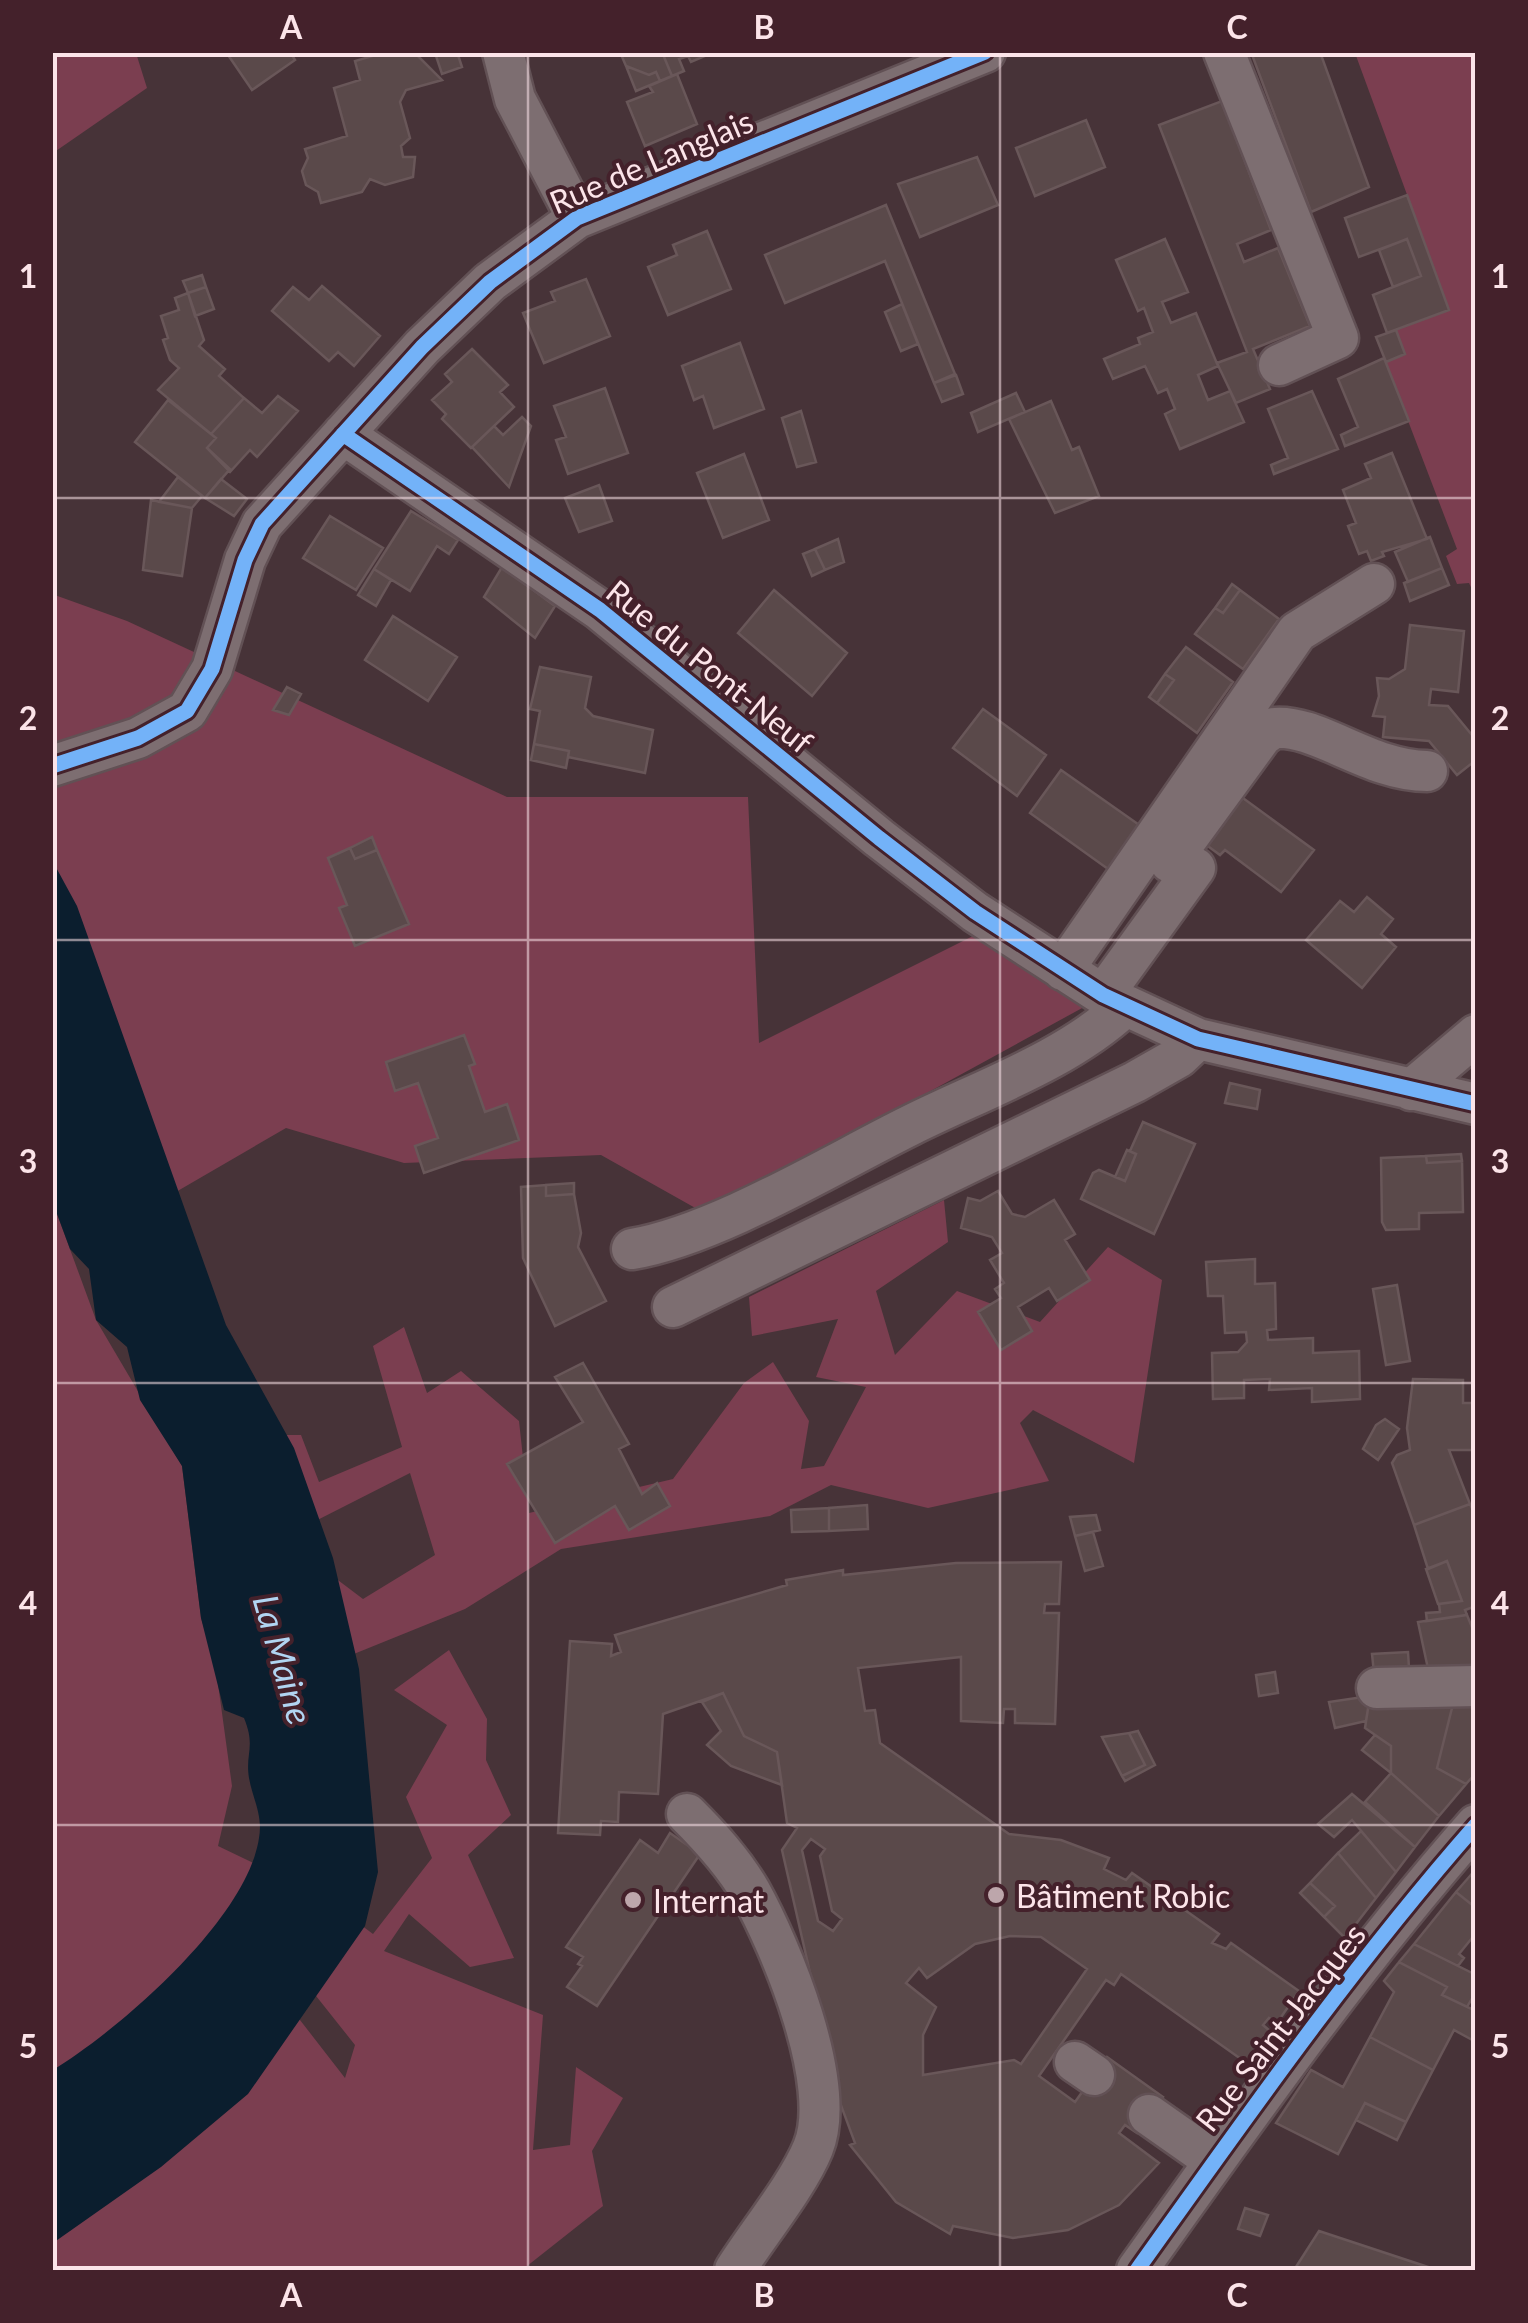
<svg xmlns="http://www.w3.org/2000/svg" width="1528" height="2323" font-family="Lato,sans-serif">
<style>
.green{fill:#7b3e50}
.water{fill:#0b1e2e}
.building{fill:#5a494a;stroke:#695759;stroke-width:2.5;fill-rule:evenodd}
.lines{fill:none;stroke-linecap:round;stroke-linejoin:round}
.minor-casing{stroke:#625155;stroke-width:45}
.minor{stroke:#7d6e71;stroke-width:40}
.cycleway-casing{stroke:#44212b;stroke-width:21}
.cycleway{stroke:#73b2f8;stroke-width:15}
.grid{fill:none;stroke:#fce4e9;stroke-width:2.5;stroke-opacity:0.55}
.poi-dot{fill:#bda6ab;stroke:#44212b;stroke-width:4}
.labels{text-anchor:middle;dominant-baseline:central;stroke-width:8;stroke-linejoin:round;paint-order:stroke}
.street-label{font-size:32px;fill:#fce4e9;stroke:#44212b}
.poi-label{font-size:32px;fill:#fce4e9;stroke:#44212b;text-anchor:start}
.water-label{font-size:35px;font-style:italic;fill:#b1d5f2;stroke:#44212b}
.neatline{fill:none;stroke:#fce4e9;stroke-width:4}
.grid-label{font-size:32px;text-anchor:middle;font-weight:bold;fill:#fce4e9}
</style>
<rect width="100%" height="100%" fill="#473338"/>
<path class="green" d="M53,52L136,53L147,88L53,153Z
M1355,53H1475V596L1469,583L1457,584L1446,556L1457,549L1376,337L1449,309Z
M52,594L127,621L507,797H748L759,1043L975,935L1084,1007L706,1214L601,1155L404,1163L286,1128L150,1207L53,972Z
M944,1200L948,1242L876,1291L895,1355L957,1291L1040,1322L1108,1247L1162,1280L1134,1463L1033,1410L1020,1423L1049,1481L928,1508L831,1485L770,1516L561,1549L465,1609L339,1660L310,1559L363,1599L435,1555L410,1473L278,1540L245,1435H301L319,1482L402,1447L373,1346L404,1327L427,1393L461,1371L519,1421L529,1513L673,1479L744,1383L773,1362L809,1421L801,1469L824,1466L866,1387L816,1377L838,1319L752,1336L749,1297Z
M53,1203L96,1320L182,1466L201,1618L215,1662L232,1786L218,1846L289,1880L248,1953L345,2078L355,2045L301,1977L353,1919L373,1934L432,1858L406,1797L447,1725L394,1690L449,1650L487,1719L486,1760L511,1815L468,1855L514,1958L470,1967L409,1914L384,1951L543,2015L533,2150L570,2145L576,2067L623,2098L592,2151L603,2206L522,2270H53Z"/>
<path class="water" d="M52,860L77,906L226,1325L294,1448L333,1558L359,1669L378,1872L365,1926L248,2094L161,2167L53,2243V2070C120,2029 247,1919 259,1838C263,1815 253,1800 249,1778C245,1753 256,1747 244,1718L224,1710L201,1618L182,1466L140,1400L127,1347L96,1320L89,1269L70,1249L53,1203Z"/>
<path class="building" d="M226,52H290L295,60L252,90Z
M386,52H414L442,80L406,90L400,102L410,138L401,146L403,157H415L413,177L385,185L370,179L362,192L321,203L318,192L306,185L302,171L308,158L305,149L347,136L334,88L360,80L355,61Z
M457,52L462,67L442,74L435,53Z
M620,52H662L672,76L660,81L656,72L649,75L626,66Z
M662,52H714L691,62L688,56L679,59L684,71L672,76Z
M1251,52H1320L1369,187L1311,212Z
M626,66L649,75L656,72L660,81L636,91Z
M677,74L697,124L645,146L627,102L653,92L649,86Z
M1222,101L1271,230L1237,244L1244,262L1278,248L1310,326L1253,349L1270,389L1236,403L1217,363L1247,352L1159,125Z
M1086,120L1105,167L1035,196L1016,148Z
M977,157L998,205L920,237L898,184Z
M1407,195L1449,310L1387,333L1373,295L1421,276L1407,239L1359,257L1345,218Z
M886,205L955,374L934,383L885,261L785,303L765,255Z
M707,231L731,289L668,315L648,267L677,255L673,245Z
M1165,239L1188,292L1162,302L1171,323L1196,313L1218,366L1198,375L1208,400L1230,391L1244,422L1180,449L1165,414L1175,409L1167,389L1158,393L1145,366L1113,379L1104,359L1140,344L1138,338L1153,332L1144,308L1138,311L1116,260Z
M1407,239L1421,276L1393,287L1379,250Z
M202,275L206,287L188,293L183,281Z
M586,279L610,336L544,363L523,313L555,301L551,292Z
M322,286L380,336L354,366L338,352L329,361L272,311L293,287L309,300Z
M206,287L214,309L195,316L188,293Z
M188,293L204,340L199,346L225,369L219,376L244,398L211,434L158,390L179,368L170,360L163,340L168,338L161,316L179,310L175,298Z
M902,304L918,344L901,351L885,312Z
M1396,330L1405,354L1386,362L1376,337Z
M740,343L764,409L714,428L703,396L694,400L682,366Z
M472,349L508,385L500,392L514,407L471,448L442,419L446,414L432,400L452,382L445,374Z
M1384,358L1409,421L1345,446L1341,435L1358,427L1338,379Z
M956,375L963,394L942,402L934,383Z
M605,388L628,453L568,474L556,440L566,437L554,406Z
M1312,391L1338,449L1274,474L1271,465L1288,458L1268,409Z
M1016,393L1025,412L978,432L971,413Z
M278,396L298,411L257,457L250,450L230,472L207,448L216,438L211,434L244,398L262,413Z
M168,400L216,438L207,448L230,469L205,498L135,442Z
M1051,401L1072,450L1079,447L1099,496L1055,513L1009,419Z
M801,411L816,462L797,467L782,418Z
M522,417L531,426L509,487L472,447L494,426L503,435Z
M1392,453L1427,539L1382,552L1384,556L1371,561L1367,551L1359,554L1348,526L1356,523L1343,490L1371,478L1365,464Z
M744,454L769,520L723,538L697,473Z
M178,477L202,496L192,508L159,502Z
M221,479L247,499L234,516L205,498Z
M599,485L612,521L579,532L565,498Z
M151,500L192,508L182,576L143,570Z
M411,511L458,540L449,554L437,546L410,591L374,569Z
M330,516L383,548L356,590L303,558Z
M1430,537L1442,568L1408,582L1395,552Z
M838,539L844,562L825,570L815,549Z
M815,549L825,570L812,576L803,554Z
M502,567L555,606L535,638L484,597Z
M1442,568L1449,585L1410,601L1404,583Z
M374,569L391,580L376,606L358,595Z
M1232,584L1240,590L1223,613L1215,608Z
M774,590L847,653L812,696L738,633Z
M1240,590L1279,619L1243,669L1195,634L1215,608L1223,613Z
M393,616L457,657L428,701L365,660Z
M1410,625L1464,631L1458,692L1431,689L1429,705L1448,706L1476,740V760L1457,775L1429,741L1383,737L1385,717L1373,716L1379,696L1377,678L1389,679L1405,669Z
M1186,647L1233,682L1197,733L1157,703L1174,680L1165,674Z
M540,667L591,677L585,708L593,716L653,730L645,773L568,757L569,751L534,744L540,711L530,709Z
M1165,674L1174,680L1157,703L1149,697Z
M287,687L301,694L289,715L273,710Z
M983,709L1046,755L1017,796L953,748Z
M534,744L569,751L566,768L531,760Z
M1061,770L1145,829L1115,874L1030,813Z
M1236,793L1314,850L1281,892L1225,850L1220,855L1201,841Z
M372,837L377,850L355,859L350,848Z
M350,848L355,859L377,850L409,924L355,946L339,908L347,905L328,858Z
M1367,897L1393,919L1381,934L1396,947L1362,988L1306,940L1340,901L1354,912Z
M464,1035L475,1064L469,1066L485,1112L507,1104L519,1140L424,1173L415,1146L438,1138L418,1083L395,1091L386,1062Z
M1230,1083L1260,1090L1257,1109L1225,1103Z
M1143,1122L1195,1144L1154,1234L1081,1199L1093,1173L1099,1170L1125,1181L1136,1154L1130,1151Z
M1127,1150L1136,1154L1125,1181L1115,1177Z
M1461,1154L1462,1161L1427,1163L1426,1156Z
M1426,1156L1427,1163L1462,1161L1463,1212L1419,1213V1229L1386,1230L1382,1222L1381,1158Z
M574,1183V1194L546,1196V1185Z
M546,1185V1196L574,1194L581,1233L578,1247L606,1301L555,1326L523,1258L521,1187Z
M998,1191L1012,1214L1025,1217L1054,1200L1075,1234L1065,1240L1090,1280L1057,1301L1049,1288L1018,1307L1032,1331L1001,1350L978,1312L1001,1298L995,1289L1004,1283L990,1260L1002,1253L992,1237L961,1228L968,1198L980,1201Z
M1255,1259V1284L1275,1283L1276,1329L1267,1330L1268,1340L1313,1338V1353L1359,1351L1360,1399L1312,1402V1388L1269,1390L1270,1379L1244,1380V1398L1213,1399L1212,1353L1238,1352L1247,1342L1246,1332L1225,1333L1223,1296H1208L1206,1262Z
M1397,1285L1410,1361L1386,1365L1373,1289Z
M583,1363L629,1444L619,1449L642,1494L657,1483L670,1506L629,1530L615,1506L555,1543L507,1464L583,1422L555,1377Z
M1413,1379L1463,1380V1403H1476V1450H1449L1470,1504L1414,1525L1392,1463L1397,1455L1410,1450L1407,1428Z
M1385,1419L1399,1429L1378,1460L1363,1449L1376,1425Z
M1470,1504L1476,1517V1606L1465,1610L1467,1615L1427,1621L1426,1613L1440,1612L1439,1604L1462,1601L1447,1561L1428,1569L1414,1525Z
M867,1505L868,1529L829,1531V1508Z
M829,1508V1531L792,1532L791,1510Z
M1096,1515L1100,1530L1075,1536L1070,1517Z
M1093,1532L1103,1566L1085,1571L1075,1536Z
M1447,1561L1462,1601L1438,1604L1426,1569Z
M1061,1562L1059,1604H1045L1044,1613H1059L1055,1724L1015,1723V1709H1004L1003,1723L961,1721V1657L858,1668L865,1711L875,1710L880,1743L1009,1834L1061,1840L1109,1858L1104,1869L1126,1880L1132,1873L1219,1934L1212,1943L1226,1949L1231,1943L1299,1991L1277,2023L1269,2018L1263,2025L1270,2031L1248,2064L1121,1974L1114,1985L1106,1980L1039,2076L1075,2102L1107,2057L1163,2097L1137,2133L1125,2125L1119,2133L1159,2163L1119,2205L1068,2230L1013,2238L953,2226L950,2234L896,2202L850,2145L855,2143L839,2100L782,1850L797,1828L787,1823L777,1752L744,1736L723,1693L663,1714L658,1794L619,1792L618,1822L601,1821L600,1835L558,1833L570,1641L612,1644L611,1656L621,1652L615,1635L787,1585L786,1580L843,1570V1575L956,1563ZM811,1839L825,1849L820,1856L832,1911L842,1919L833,1931L818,1921L802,1850ZM1010,1936L1041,1937L1087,1969L1021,2064L1014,2060L923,2075V2035L936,2007L906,1983L919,1968L927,1978L975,1944Z
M1467,1615L1476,1637V1669L1430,1678L1418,1622Z
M1408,1652L1409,1668L1375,1683L1372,1654Z
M1275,1672L1278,1693L1259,1696L1256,1675Z
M723,1693L744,1736L777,1752L782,1785L731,1766L707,1745L721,1731L702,1702Z
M1476,1695V1773L1466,1784L1437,1768L1455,1696Z
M1370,1696H1455L1437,1768L1466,1784L1439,1816L1391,1773V1746L1365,1728Z
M1370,1696L1366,1721L1335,1728L1329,1702Z
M1138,1731L1155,1765L1125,1781L1122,1776L1145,1765L1129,1733Z
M1129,1733L1145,1765L1122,1776L1102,1737Z
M1375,1735L1391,1746V1773L1362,1750Z
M1391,1773L1439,1816L1415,1847L1365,1802Z
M1352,1794L1415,1847L1396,1872L1352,1820L1334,1837L1318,1824Z
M1361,1831L1396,1872L1376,1898L1338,1853Z
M670,1833L700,1854L597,2006L567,1987L582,1966L578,1964L583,1957L566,1947L640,1840L658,1853Z
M1338,1853L1376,1898L1345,1938L1324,1917L1335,1906L1310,1883Z
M1476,1869V1908L1456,1892Z
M1310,1883L1335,1906L1324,1917L1300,1893Z
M1456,1892L1476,1908V1933L1459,1954L1464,1958L1458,1966L1414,1944Z
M1414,1944L1476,1975V1992L1467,2007L1442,1995L1447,1987L1399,1962Z
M1399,1962L1447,1987L1442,1995L1476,2011V2042L1454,2030L1433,2070L1370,2037L1394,1992L1384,1981Z
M1370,2037L1433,2070L1406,2122L1365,2103L1338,2154L1276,2123L1311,2070L1343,2087Z
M1365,2103L1406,2122L1397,2140L1356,2120Z
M1245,2208L1268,2215L1260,2236L1238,2229Z
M1319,2231L1434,2269V2270H1294Z"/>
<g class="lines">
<g class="minor-casing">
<path id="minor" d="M503,52L515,99L577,218
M1224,52L1338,338L1279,365
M343,434L600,610L879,838L975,912L1103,995L1198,1039L1476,1104
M52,766L138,738L187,711L212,669L245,560L262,524L422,347L490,282L577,218L985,52
M1170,862L1262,736L1273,728C1316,723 1369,771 1427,771
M1063,970L1297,632L1374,584
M1103,995L1195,868
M1411,1090L1476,1035
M632,1249C716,1235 832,1164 911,1125C981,1090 1066,1061 1124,1007
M673,1307L1135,1082L1179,1057L1198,1039
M1377,1688L1476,1686
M687,1814C711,1838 733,1862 750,1891C781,1947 839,2085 813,2148C798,2185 757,2235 735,2270
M1075,2062L1094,2075
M1149,2115L1213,2160
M1137,2270C1245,2119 1352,1966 1476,1825"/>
</g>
<use href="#minor" class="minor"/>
<g class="cycleway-casing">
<path id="cycleway" d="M343,434L600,610L879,838L975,912L1103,995L1198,1039L1476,1104
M52,766L138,738L187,711L212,669L245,560L262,524L422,347L490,282L577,218L985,52
M1137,2270C1245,2119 1352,1966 1476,1825"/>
</g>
<use href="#cycleway" class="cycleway"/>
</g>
<path class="grid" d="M528,52V2270M1000,52V2270M52,498H1476M52,940H1476M52,1383H1476M52,1825H1476"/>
<g class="poi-dot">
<circle cx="996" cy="1895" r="10"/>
<circle cx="633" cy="1900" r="10"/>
</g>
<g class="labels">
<g class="street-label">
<text transform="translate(651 161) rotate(-23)">Rue de Langlais</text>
<text transform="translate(710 666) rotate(39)">Rue du Pont-Neuf</text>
<text transform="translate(1280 2027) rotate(-52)">Rue Saint-Jacques</text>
</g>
<g class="poi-label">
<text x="1016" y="1895">Bâtiment Robic</text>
<text x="653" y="1900">Internat</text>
</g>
<g class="water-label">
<text transform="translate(284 1659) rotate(74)">La Maine</text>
</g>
</g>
<rect width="1528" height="2323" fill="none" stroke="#44212b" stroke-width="110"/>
<rect x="55" y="55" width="1418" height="2213" class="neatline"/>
<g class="grid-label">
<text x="291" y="39">A</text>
<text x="764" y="39">B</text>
<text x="1237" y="39">C</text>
<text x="28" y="288">1</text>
<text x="1500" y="288">1</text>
<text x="28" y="730">2</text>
<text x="1500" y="730">2</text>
<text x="28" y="1173">3</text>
<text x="1500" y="1173">3</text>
<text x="28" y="1615">4</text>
<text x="1500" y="1615">4</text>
<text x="28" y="2058">5</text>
<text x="1500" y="2058">5</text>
<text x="291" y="2307">A</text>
<text x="764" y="2307">B</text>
<text x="1237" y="2307">C</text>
</g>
</svg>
